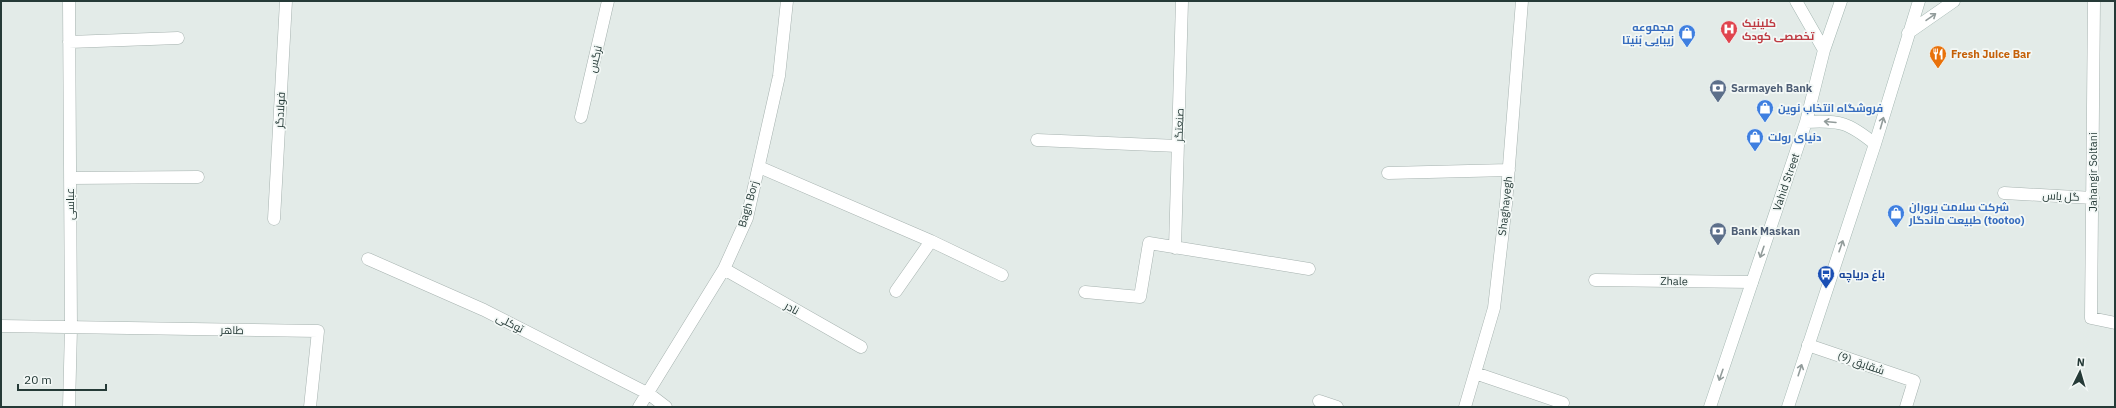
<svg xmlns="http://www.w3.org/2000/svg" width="2116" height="408" font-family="'IBM Plex Sans',Cairo,sans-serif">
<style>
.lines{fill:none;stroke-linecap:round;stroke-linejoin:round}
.minor-casing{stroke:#a6b2af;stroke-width:13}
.secondary-casing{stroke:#a3b6b1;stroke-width:13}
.minor{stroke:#fff;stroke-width:12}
.secondary{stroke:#fff;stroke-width:12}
.oneway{stroke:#929c9b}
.labels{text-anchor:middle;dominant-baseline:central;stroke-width:3.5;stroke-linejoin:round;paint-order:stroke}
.health-label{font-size:11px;font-weight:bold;fill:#be3a42;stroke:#f3f8f6;text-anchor:start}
.shop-label{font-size:11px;font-weight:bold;fill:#366cbe;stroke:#f3f8f6;text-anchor:start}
.food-label{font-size:11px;font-weight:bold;fill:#c56008;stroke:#f3f8f6;text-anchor:start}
.street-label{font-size:11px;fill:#253a37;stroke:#f3f8f6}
.service-label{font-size:11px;font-weight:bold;fill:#4e5e75;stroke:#f3f8f6;text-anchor:start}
.transit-label{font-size:11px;font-weight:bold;fill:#164399;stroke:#f3f8f6;text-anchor:start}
</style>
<rect width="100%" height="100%" fill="#e3ebe8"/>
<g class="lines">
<g class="minor-casing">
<path id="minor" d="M69,1L71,328L69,407
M2094,1L2091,318L2115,323
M69,42L178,38
M581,117L608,1
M1037,140L1178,146
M759,167L931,241L896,291
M1388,173L1509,170
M70,178L198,177
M2004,193L2093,198
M274,219L286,1
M931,241L1002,275
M1175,248L1182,1
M368,259L484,310L649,394L666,407
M724,269L861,347
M1595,280L1752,282
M1085,292L1140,297L1149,243L1309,269
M1,326L318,331L310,407
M1808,345L1914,381L1906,407
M1475,373L1563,403
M1319,401L1337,407
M639,407L724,269L747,218L779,76L787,1
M1465,407L1494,308L1506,204L1522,1"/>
</g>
<g class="secondary-casing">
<path id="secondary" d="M1796,1L1824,50
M1908,33L1954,1
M1806,122C1841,120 1849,123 1875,144
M1710,407L1806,122L1824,50L1841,1
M1788,407L1875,144L1919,1"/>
</g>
<use href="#minor" class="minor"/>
<use href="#secondary" class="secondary"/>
</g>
<defs><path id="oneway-shaft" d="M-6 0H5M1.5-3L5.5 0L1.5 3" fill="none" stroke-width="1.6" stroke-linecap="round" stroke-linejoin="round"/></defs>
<g class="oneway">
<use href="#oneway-shaft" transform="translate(1931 17) rotate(-35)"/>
<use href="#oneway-shaft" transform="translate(1830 122) rotate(-175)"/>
<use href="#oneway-shaft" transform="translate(1882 123) rotate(-74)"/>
<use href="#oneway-shaft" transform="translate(1841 246) rotate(-71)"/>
<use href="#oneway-shaft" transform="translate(1762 252) rotate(109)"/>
<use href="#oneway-shaft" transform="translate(1800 370) rotate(-72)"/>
<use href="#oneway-shaft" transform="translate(1721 375) rotate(109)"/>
</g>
<defs>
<g id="hospital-pin" transform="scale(0.9)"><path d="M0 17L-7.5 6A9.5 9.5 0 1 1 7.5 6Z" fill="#e0444e" stroke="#f3f8f6"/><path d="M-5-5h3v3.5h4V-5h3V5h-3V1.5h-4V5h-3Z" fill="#fff"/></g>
<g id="shop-pin" transform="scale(0.9)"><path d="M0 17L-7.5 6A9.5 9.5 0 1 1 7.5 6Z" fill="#3f7fe0" stroke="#f3f8f6"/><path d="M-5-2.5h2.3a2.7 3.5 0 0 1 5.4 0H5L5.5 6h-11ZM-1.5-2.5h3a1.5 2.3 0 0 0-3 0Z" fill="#fff"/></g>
<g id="restaurant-pin" transform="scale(0.9)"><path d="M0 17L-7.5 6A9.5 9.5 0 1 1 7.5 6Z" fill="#e8710a" stroke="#f3f8f6"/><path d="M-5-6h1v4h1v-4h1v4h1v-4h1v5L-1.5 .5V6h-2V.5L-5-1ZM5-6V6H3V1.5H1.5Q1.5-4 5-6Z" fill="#fff"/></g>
<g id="bank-pin" transform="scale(0.9)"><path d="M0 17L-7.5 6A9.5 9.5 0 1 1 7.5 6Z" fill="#5c6f8a" stroke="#f3f8f6"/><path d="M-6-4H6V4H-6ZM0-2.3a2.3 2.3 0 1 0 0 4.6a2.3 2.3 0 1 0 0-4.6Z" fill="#fff"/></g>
<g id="bus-pin" transform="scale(0.9)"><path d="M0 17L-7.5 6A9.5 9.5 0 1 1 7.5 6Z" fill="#1a4fb4" stroke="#f3f8f6"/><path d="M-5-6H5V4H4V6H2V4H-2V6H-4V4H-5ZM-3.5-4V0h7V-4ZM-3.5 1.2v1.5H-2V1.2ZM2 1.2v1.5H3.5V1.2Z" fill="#fff"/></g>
</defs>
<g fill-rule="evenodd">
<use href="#hospital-pin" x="1729" y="29"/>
<use href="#shop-pin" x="1687" y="33"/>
<use href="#restaurant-pin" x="1938" y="54"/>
<use href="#bank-pin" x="1718" y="88"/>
<use href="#shop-pin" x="1765" y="108"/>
<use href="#shop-pin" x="1755" y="137"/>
<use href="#shop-pin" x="1896" y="213"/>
<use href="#bank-pin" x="1718" y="231"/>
<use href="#bus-pin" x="1826" y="274"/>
</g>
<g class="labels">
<g class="health-label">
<text x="1742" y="23">کلینیک<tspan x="1742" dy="13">تخصصی کودک</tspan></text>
</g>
<g class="shop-label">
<text x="1674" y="27" text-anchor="end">مجموعه<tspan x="1674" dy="13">زیبایی بُنیتا</tspan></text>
<text x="1778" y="108">فروشگاه انتخاب نوین</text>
<text x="1768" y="137">دنیای رولت</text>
<text x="1909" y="207">شرکت سلامت پروران<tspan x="1909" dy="13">طبیعت ماندگار (tootoo)</tspan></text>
</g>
<g class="food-label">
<text x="1951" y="54">Fresh Juice Bar</text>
</g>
<g class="street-label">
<text transform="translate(595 59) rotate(-77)">نرگس</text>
<text transform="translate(280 110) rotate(-87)">فولادگر</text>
<text transform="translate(1179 125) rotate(-88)">صنعتگر</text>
<text transform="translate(2093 172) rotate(-90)">Jahangir Soltani</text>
<text transform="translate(1786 182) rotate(-71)">Vahid Street</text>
<text transform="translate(2061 196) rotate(3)">گل یاس</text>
<text transform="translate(70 204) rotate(-90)">عباسی</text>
<text transform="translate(748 204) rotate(-74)">Bagh Borj</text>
<text transform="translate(1505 206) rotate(-84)">Shaghayegh</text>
<text transform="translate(1674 281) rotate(1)">Zhale</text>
<text transform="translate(792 308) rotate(29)">نادر</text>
<text transform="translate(510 323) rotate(27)">توکلی</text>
<text transform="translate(232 330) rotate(1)">طاهر</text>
<text transform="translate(1861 363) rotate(19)">شقایق (9)</text>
</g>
<g class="service-label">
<text x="1731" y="88">Sarmayeh Bank</text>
<text x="1731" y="231">Bank Maskan</text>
</g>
<g class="transit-label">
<text x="1839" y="274">باغ دریاچه</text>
</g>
</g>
<rect width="2116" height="408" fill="none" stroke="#253a37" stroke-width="4"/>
<g transform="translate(2080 372) rotate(5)" stroke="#f3f8f6" stroke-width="3" paint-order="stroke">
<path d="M0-3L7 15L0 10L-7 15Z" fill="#253a37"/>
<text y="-6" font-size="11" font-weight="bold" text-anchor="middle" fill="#253a37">N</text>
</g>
<path d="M18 384v6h88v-6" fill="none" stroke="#253a37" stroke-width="2"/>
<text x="24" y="384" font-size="12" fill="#253a37" stroke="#f3f8f6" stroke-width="3" paint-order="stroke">20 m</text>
</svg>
